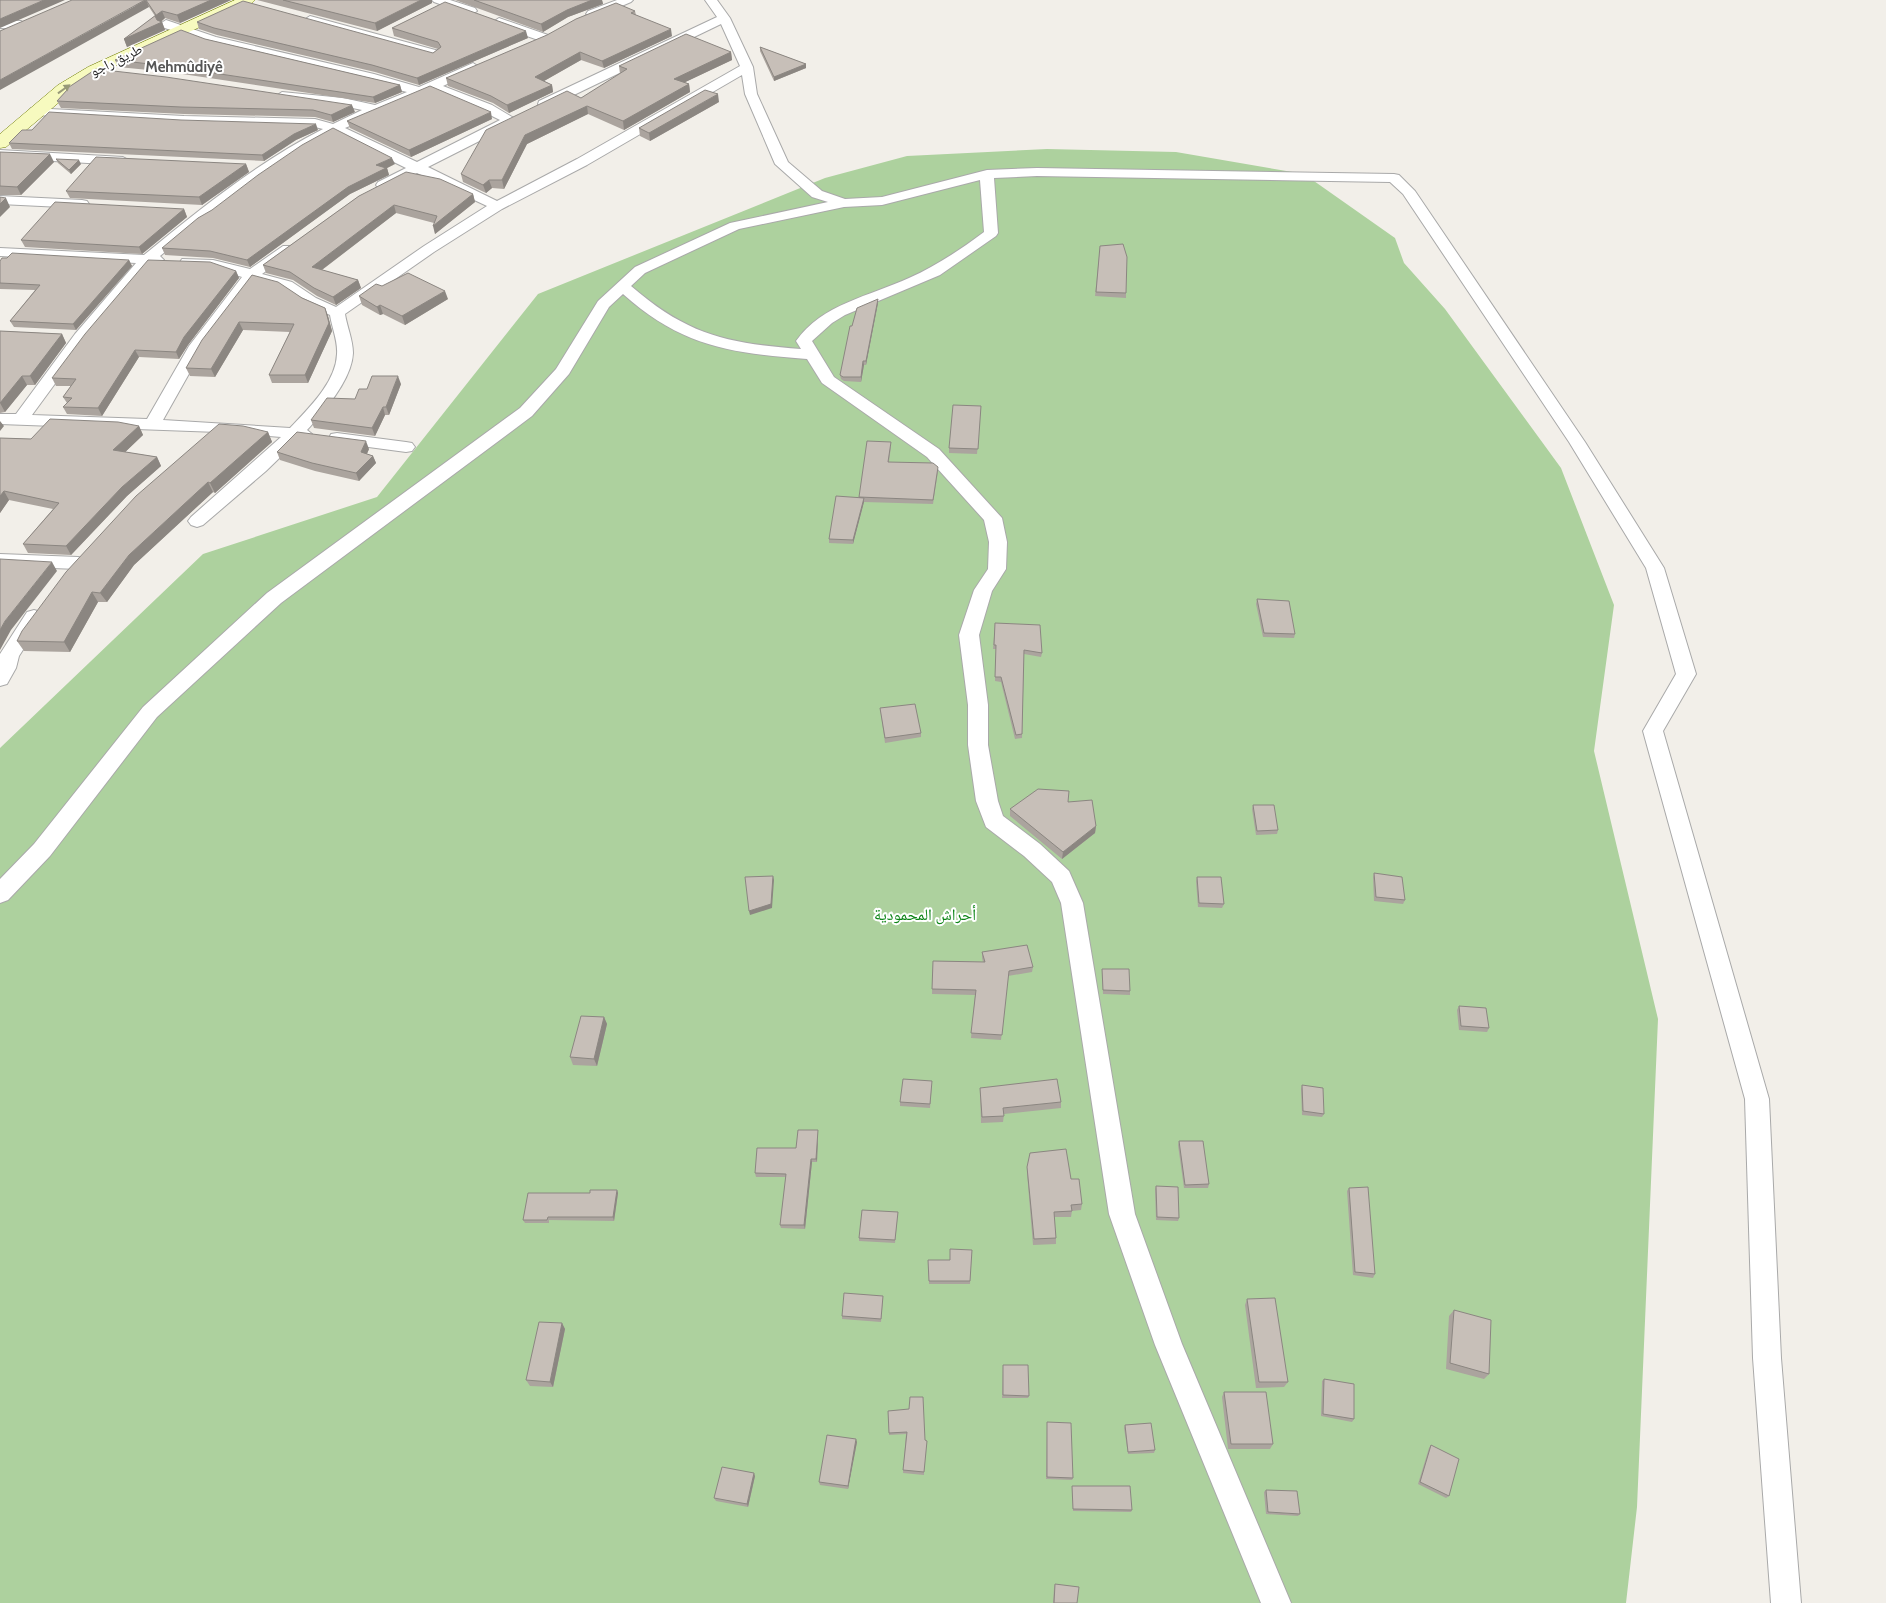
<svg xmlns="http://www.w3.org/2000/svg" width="1886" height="1603" font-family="Cabin,'Noto Naskh Arabic',sans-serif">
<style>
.forest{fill:#add19e}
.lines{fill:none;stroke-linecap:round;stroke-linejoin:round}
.street-casing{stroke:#a9a9a9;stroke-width:2}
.secondary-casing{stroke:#707d05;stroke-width:1}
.street{fill:#fff;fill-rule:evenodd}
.secondary{fill:#f7fabf;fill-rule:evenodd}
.wall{fill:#aba49e}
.shaded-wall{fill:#8b8681}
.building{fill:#c7bfb8;stroke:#8b8681}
.oneway{fill:#979978}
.labels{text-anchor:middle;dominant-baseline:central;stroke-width:4;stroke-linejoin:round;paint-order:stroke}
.far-street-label{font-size:14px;fill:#222;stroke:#fff}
.far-neighbourhood-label{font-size:15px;font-weight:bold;fill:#555;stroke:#fff}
.park-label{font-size:16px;fill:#0c8416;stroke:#fff}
</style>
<rect width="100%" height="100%" fill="#f2efe9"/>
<path class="forest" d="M1047,149L1176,152L1304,174L1395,238L1404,263L1445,309L1561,468L1614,605L1594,751L1658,1019L1637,1507L1626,1603H0V748L203,554L377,497L538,294L825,178L907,156Z"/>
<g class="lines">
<g class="street-casing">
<path id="street" d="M432,0H450L475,8L477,11L471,15L434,2Z
M617,0H633L631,2L596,17L592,18L586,14L588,11Z
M705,0H717L730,18L753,67L757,94L788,162L822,191L845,199L882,197L987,170L1037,168L1394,174L1399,175L1415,191L1585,442L1664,568L1696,674L1663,731L1769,1099L1781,1358L1801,1603H1771L1753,1358L1745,1099L1643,731L1676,674L1646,568L1569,442L1403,194L1390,182L1037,176L994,178L998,233L996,236L940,275L845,315L832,323L812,341L834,377L939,449L1002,518L1007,542L1006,569L992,591L979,635L988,705V745L998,801L1003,816L1040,844L1069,871L1083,903L1135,1214L1182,1344L1291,1603H1261L1155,1345L1109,1214L1061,903L1052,882L1024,856L986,827L976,801L968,745V705L959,635L974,590L988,569L989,542L984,520L927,457L822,383L807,359C731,353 682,347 623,294L609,307L569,374L532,416L281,603L157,717L50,856L8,900L0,903V879L34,844L143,707L267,593L520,408L556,369L598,301L635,267L730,223L828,202L812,197L775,164L745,94L742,75L587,165L502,209L434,252L345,314C347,327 353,340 353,353C352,379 324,412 307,430L312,434L310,438L299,439L266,471L203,525L197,527L191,525L188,521L191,517L281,437L218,432L0,424V414H16L75,334L136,263L0,256V248L144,255C200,209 258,162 323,129L315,127L184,124L36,115L29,111L31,108L184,116L315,119L333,124L362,110L343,106L282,100L276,96L282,92L343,98L375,105L407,92L208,43L162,27L160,24L166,20L216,37L374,74L419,87L473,63L479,67L477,70L443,86L492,105L517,120L515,123L428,167L497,201L577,159L740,66L721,24L549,107H539L538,104L539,101L717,17ZM432,91L482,111L500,120L417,162L345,128ZM335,133L406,168L378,182L376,185L378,188H388L417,173L487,206L424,246L336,307L316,298L292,282L262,274L293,252L295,249L293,246H283L250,269L213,260L182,259L180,262L182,265L213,268L242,277L189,346L147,419L32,415L87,340L151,264L162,263L164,260L160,256C215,211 272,166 335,133ZM980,180L984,232C960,250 936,266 909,278C870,296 822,304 796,341L801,349C727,343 689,336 631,286L645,273L739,229L844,207L882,205ZM254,281L282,288L306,304L330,315C332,328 338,341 337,354C336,382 309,408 290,428L163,420L204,347Z
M310,16L439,51L441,54L435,58L306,23L304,20Z
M499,18L548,35L550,38L544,42L495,25L493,22Z
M0,20L21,21L27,25L21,29L0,28Z
M0,150L123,157L130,161L123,165L0,158Z
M0,196L82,200L87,201L89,204L87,207L82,208L0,204Z
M337,433L406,442L412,443L415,447L412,451L406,452L331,442L329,438L331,434Z
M0,554L78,557L85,559L87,563L85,567L78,569L0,566Z
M34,610L41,612L44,617L19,656L16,668L7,684L0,686V654L27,612Z"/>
</g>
<g class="secondary-casing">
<path id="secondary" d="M235,0H255L252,3L100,73L70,93L6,147L0,148V134L58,85L88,67Z"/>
</g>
<use href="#street" class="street"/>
<use href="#secondary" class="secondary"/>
</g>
<path class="wall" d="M72,0H231L180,23L165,18L161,22H162L165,30L127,47L124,39L155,16L149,7Z
M257,0H432V3L377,31Z
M455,0H602L603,4L568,17L543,32Z
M635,11L636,15L672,36L604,68L581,60L544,81L552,85L553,92L509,113L493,103L448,86L446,78Z
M197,22L433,53L438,49L394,36L392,28L528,38L419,85L375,72L217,35L199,29Z
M205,39L400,85L402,92L375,103L169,72L118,67L115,60Z
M760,47L806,64V68L774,81L760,51Z
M731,52L732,60L685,82L689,84L690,92L624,130L588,114L527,144L504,189L492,188L486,193L463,182L461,174L620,74L619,66Z
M66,89L355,112L333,122L315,117L184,114L61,108L57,101L67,90Z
M719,102L650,141L640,136L639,128Z
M492,119L411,157L350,128L347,121Z
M32,130H318L296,140L264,161L12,149L9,143Z
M0,152L54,162L21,195H0Z
M56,159L81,164L71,174L58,163Z
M246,164L249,172L202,205L70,198L66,191Z
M395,164L387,168L389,175L350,194L250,267L213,258L165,255L162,248Z
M473,194L475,202L435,234L434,223L396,213L322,270L358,280L361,288L336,305L317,296L293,280L266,273L263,265L359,196Z
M184,209L187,217L142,254L25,247L21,240Z
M1100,246L1126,293V298L1095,296Z
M7,258L129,260L132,266L76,330L14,327L10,321L35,290L0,289V261Z
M236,271L239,278L188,345L179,359L139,357L102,416L67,414L63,407L67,403L63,397L71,386H56L52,378Z
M252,275L325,308L328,316L332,331L308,383H272L269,375L290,332L243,330L215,377L190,376L186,368Z
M382,286L448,299L405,325L383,314L380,315L362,305L359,296Z
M878,303L866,365H864L861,382L844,381L841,379L840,375L852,326Z
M0,331L62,334L66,343L35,385H27L5,412L0,413Z
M401,384L389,415H385L375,436L314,428L311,420L355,399L367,389Z
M981,406L977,454L949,453V448Z
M139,426L143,435L125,452L157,457L161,466L127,496L71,555L28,553L23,544L53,509L9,500L0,513V438L31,439Z
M268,432L272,442L215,493L213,492L134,565L107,602H98L70,652L24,651L17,641Z
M891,446L889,462L938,471L933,504L864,502L853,544L829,543V539L859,498Z
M369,449L367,454L373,456L376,463L359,481L315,471L280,460L277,452Z
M1257,599L1295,634L1294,638L1263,637L1256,604Z
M995,623L1042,653L1041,657L1024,654L1022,738L1015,739L1001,682L995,681L996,649H993Z
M880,708L921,733V737L885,743Z
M1068,802L1096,826L1095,833L1062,859L1010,816V809Z
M1253,805L1278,830L1277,834L1256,835L1252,809Z
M1374,873L1405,900L1403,904L1374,901L1373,877Z
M1197,877L1224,904L1222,908L1198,907L1196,881Z
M982,952L1033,967L1032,972L1008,976L1001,1040L971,1038L975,995L932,994L933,961L983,962L982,958Z
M1102,969L1130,991V995L1103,994L1102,973Z
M1459,1006L1489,1028L1487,1032L1459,1030L1457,1010Z
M604,1017L607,1024L597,1066L573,1065L570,1057Z
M932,1084L930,1108L900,1106V1102Z
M1302,1085L1324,1114L1322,1117L1302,1115L1301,1089Z
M980,1088L1061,1102V1108L1004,1114L1003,1122L981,1123Z
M818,1134L817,1162H812L805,1229L781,1228L780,1225L786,1177H756L755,1173L796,1148Z
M1179,1141L1209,1184L1208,1188H1184L1178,1145Z
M1027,1167L1071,1179L1082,1204L1081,1210L1072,1211L1071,1217H1054L1056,1238V1244L1033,1245L1027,1173Z
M1156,1186L1179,1218L1178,1221L1156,1220L1155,1189Z
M1349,1188L1375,1274L1373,1278L1353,1275L1347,1191Z
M617,1190L618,1193L614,1221L549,1220V1223H525L523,1220L590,1193Z
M898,1212L895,1243L859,1241V1238Z
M972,1250L970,1284H929L928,1260H950Z
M883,1299L881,1322L842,1319V1316Z
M1247,1299L1288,1382L1284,1387L1256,1388L1245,1305Z
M1454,1310L1489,1374L1484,1379L1446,1369L1449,1316Z
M562,1323L565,1329L553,1387L530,1386L526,1380Z
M1003,1365L1029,1396L1028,1398H1002Z
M1324,1379L1354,1419L1352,1422L1321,1416L1322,1381Z
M1224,1392L1273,1444L1270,1449H1228L1222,1397Z
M888,1411L925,1440L924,1475L903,1473L906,1434L889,1435Z
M1047,1422L1073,1478L1072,1480L1046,1479Z
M1125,1425L1155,1450L1154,1453L1128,1454L1124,1428Z
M857,1442L848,1489L820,1485L819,1482Z
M1431,1445L1449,1496L1446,1498L1418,1484L1429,1448Z
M755,1476L748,1507L716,1501L714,1498Z
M1072,1486L1132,1510L1131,1512L1073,1511L1072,1488Z
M1266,1490L1300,1514L1298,1516L1266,1514L1264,1492Z
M1055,1584L1077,1603H1053L1054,1588Z"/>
<path class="shaded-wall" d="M44,0H65L0,28V19Z
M146,0L149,7L0,90V80Z
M211,0H231L180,23L177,15Z
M421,0H432V3L377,31L375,23Z
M592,0H602L603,4L568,17L543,32L541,24L567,10Z
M162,11L165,18L158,24L155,16Z
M162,22L165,30L127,47L124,39Z
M671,29L672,36L604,68L602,61Z
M526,31L528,38L419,85L417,78Z
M580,52L581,60L537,85L535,77Z
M731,52L732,60L675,87L674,79Z
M806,64V68L774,81V77Z
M689,84L690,92L624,130L623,121Z
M400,85L402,92L375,103L373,97Z
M552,85L553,92L509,113L507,105Z
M718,94L719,102L650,141L649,133Z
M352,105L355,112L333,122L331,115Z
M587,106L588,114L527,144L504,189L502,180L525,135Z
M491,112L492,119L411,157L409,150Z
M316,124L318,130L296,140L264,161L262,155L294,134Z
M50,154L54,162L21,195L17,187Z
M392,158L395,164L387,168L389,175L350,194L250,267L247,260L376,165Z
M79,160L81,164L71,174L69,170Z
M246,164L249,172L202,205L199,197Z
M489,180L492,188L486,193L483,185Z
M473,194L475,202L435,234L433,226Z
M6,198L10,207L0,217V204Z
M394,205L396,213L315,275L312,267Z
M184,209L187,217L142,254L139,247Z
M129,260L132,266L76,330L73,324Z
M236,271L239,278L188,345L179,359L176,352L184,337Z
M358,280L361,288L336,305L333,297Z
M445,291L448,299L405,325L402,316Z
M878,299V303L866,365V361Z
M380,305L383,314L380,315L377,307Z
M325,308L328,316L332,331L308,383L305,375Z
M239,322L243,330L215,377L211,369Z
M62,334L66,343L35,385L30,376Z
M135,350L139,357L102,416L98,408Z
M863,361L864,365L861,382V377Z
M22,376L27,385L5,412L0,403Z
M398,376L401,384L389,415L386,407Z
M383,407L385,415L375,436L372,428Z
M0,421L4,426L0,431Z
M139,426L143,435L118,459L113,450Z
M268,432L272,442L215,493L210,483Z
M366,441L369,449L364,460L361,452Z
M373,456L376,463L359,481L356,473Z
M157,457L161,466L127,496L71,555L66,546L122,487Z
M208,482L213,492L134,565L107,602L100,593L129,555Z
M4,491L9,500L0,513V496Z
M864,498V502L853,544V540Z
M52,562L57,571L11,630L0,650V630L5,621Z
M92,592L98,602L70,652L64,642Z
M1096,826L1095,833L1062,859L1063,852Z
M773,876L774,880L772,908L750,915L749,911Z
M604,1017L607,1024L597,1066L594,1059Z
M818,1130V1134L817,1162L816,1159Z
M811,1159L812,1162L805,1229L804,1225Z
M617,1190L618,1193L614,1221L613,1217Z
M562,1323L565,1329L553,1387L550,1382Z
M856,1439L857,1442L848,1489V1486Z
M754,1473L755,1476L748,1507L747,1504Z"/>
<path class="building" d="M0,0H44L0,19Z
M72,0H145L0,80V31Z
M146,0H211L177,15L162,11L155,16L157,20L162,22L124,39L156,15Z
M283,0H421L375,23Z
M474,0H592L567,10L541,24Z
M243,1L433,53L441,47L438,42L392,28L445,2L526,31L417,78L372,65L214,28L197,22Z
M616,3L635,11L631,13L671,29L602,61L580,52L535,77L552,85L507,105L491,96L446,78L547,35L576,19Z
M181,30L205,39L400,85L373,97L167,66L115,60Z
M686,34L731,52L674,79L689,84L623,121L587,106L525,135L502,180H489L483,185L461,174L486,130L567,91L581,98L627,69L619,66Z
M760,47L806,64L774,77Z
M96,69L166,77L352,105L331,115L313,110L181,107L57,101L68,89H66Z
M430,86L491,112L409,150L347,121Z
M705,90L718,94L649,133L639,128Z
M49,112L181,120L316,124L294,134L262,155L9,143L22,130H32Z
M333,128L392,158L376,165L386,168L348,187L247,260L210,251L162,248L198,218L212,210L258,175L302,145Z
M0,152L50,154L17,187L0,186Z
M96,157L246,164L199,197L66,191Z
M56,159L79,160L69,170Z
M406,172L440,179L473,194L433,226L437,216L394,205L312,267L358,280L333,297L314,288L290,272L263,265L359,196Z
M0,197L6,198L0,204Z
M55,202L184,209L139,247L21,240Z
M1123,244L1127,257L1126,293L1096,292L1100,246Z
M12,253L129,260L73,324L10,321L40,285L0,283V261L2,258H7Z
M148,260L210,262L236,271L184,337L176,352L135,350L98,408L63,407L72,398L63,397L76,379L52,378L85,334Z
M408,273L445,291L402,316L380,305L377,307L359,296L376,284L382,286Z
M252,275L278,282L302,298L325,308L329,323L305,375H269L294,324L239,322L211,369L186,368L202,340Z
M878,299L866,361H863L861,377H843L840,375L850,326H852L857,308Z
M0,331L62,334L30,376H22L0,403Z
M372,376H398L386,407H383L372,428L311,420L327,398L355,399L359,389H367Z
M953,405L981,406L978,449L949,448Z
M50,419L118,422L139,426L113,450L157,457L122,487L66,546L23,544L59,503L4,491L0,496V438L31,439Z
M219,424L243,426L268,432L210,483L208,482L129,555L100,593L92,592L64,642L17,641L22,631L66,572L136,496Z
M297,432L366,441L361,452L373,456L356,473L312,463L277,452Z
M867,441L891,442L888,462L933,463L938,467L933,500L859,497Z
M836,496L864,498L853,540L829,539Z
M0,559L52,562L5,621L0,630Z
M1257,599L1289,601L1295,634L1264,633Z
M995,623L1040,625L1042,653L1024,650L1022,734L1016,735L1001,677H995L996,645H994Z
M915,704L921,733L885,738L880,708Z
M1038,789L1069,791L1068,802L1092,800L1096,826L1063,852L1010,809Z
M1253,805H1274L1278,830L1257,831Z
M1374,873L1402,877L1405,900L1376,897Z
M773,876L771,904L749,911L745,877Z
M1197,877H1221L1224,904L1199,903Z
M1027,945L1033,967L1009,971L1002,1035L971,1033L976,990L932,989L933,961L985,962L982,952Z
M1102,969H1129L1130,991L1103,990Z
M1459,1006L1486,1008L1489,1028L1461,1026Z
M581,1016L604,1017L594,1059L570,1057Z
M903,1079L932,1081L930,1104L900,1102Z
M1057,1079L1061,1102L1003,1108L1004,1116L982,1117L980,1088Z
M1302,1085L1323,1088L1324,1114L1303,1111Z
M798,1130H818L816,1159H811L804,1225H780L786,1174L755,1173L757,1148H796Z
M1179,1141H1203L1209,1184L1185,1185Z
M1066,1149L1071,1179H1079L1082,1204L1071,1205L1072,1211L1054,1212L1056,1238L1034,1239L1027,1167L1030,1153Z
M1156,1186L1178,1187L1179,1218L1157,1217Z
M1368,1187L1375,1274L1355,1272L1349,1188Z
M590,1190H617L613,1217H548L547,1220H523L528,1193H590Z
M862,1210L898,1212L895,1240L859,1238Z
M950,1249L972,1250L970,1281H929L928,1260H950Z
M844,1293L883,1296L881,1319L842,1316Z
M1275,1298L1288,1382H1259L1247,1299Z
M1454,1310L1491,1320L1489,1374L1450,1363Z
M539,1322L562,1323L550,1382L526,1380Z
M1003,1365H1028L1029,1396L1003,1395Z
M1324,1379L1354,1384V1419L1323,1414Z
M1224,1392H1266L1273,1444H1231Z
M910,1397H923L925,1440L927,1441L924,1472L903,1470L907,1432L889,1433L888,1411L909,1409Z
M1047,1422L1071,1423L1073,1478L1047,1477Z
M1151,1423L1155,1450L1128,1452L1125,1425Z
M827,1435L856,1439L848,1486L819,1482Z
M1431,1445L1459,1459L1449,1496L1420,1482Z
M722,1467L754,1473L747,1504L714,1498Z
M1072,1486H1130L1132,1510L1073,1509Z
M1266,1490L1297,1491L1300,1514L1268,1512Z
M1055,1584L1079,1587L1077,1603H1054Z"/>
<defs><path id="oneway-solid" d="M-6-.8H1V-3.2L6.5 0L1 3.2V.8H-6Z" transform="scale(1.25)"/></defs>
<use class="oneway" href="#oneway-solid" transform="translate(64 89) rotate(-36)"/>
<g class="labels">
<g class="far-street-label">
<text transform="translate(116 60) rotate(-26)">طريق راجو</text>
</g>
<g class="far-neighbourhood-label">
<text x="184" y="67">Mehmûdiyê</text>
</g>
<g class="park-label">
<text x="925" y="914">أحراش المحمودية</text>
</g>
</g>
</svg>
